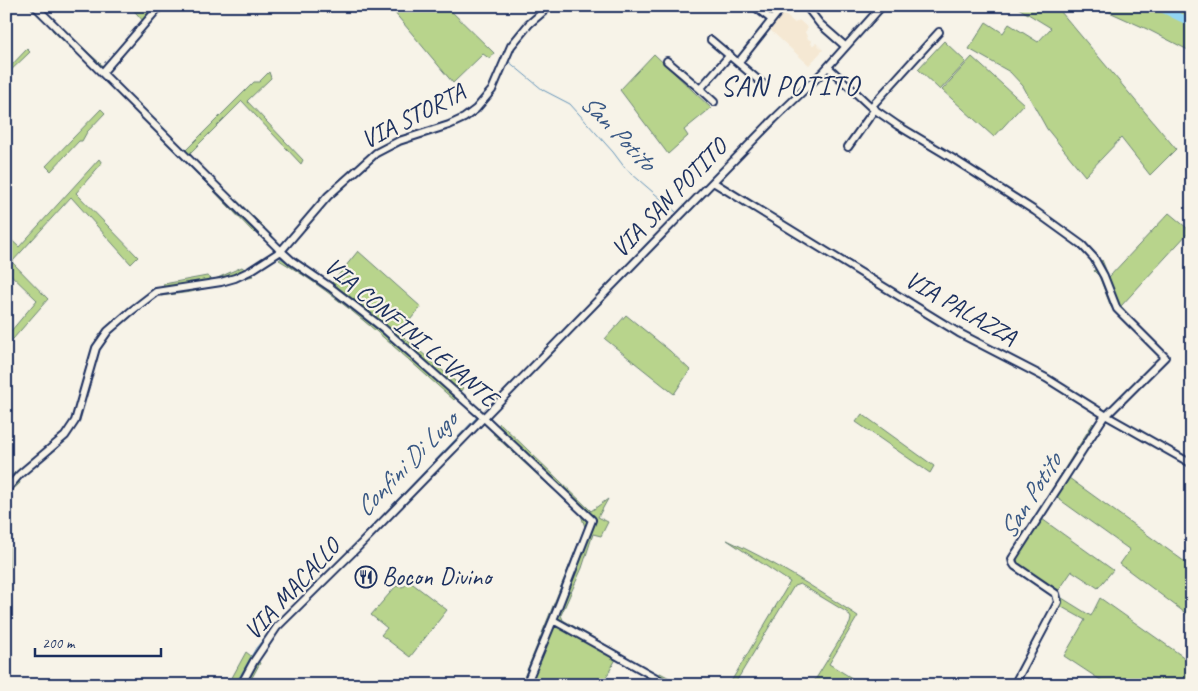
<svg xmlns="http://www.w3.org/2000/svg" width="1198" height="691" font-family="Caveat,sans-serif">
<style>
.built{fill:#f5e8d3}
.green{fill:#b8d48c;stroke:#6a8275}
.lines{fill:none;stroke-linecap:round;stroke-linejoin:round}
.stream{stroke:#6393b8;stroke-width:1}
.river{stroke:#93d5f4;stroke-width:8}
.minor-casing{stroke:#1b2f5e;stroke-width:10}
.minor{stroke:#f7f3e8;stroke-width:6}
.labels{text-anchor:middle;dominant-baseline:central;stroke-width:4.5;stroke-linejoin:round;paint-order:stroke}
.street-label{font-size:25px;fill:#1b2f5e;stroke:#f7f3e8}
.poi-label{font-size:25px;fill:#1b2f5e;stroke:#f7f3e8;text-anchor:start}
.water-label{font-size:26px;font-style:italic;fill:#395884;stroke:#f7f3e8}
.quarter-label{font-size:28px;letter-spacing:1px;fill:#1b2f5e;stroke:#f7f3e8}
</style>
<rect width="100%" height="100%" fill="#f7f3e8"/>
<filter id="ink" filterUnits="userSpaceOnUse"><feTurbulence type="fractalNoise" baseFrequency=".02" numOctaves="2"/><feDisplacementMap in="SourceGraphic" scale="10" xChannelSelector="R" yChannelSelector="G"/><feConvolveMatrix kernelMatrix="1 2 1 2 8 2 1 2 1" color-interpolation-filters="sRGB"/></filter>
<g filter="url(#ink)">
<path class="built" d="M781,12L795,23L799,20L808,28L805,32L808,39L812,41L811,44L813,45L816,43L823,50L809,65L769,29Z"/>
<path class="green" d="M130,6H164L142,30L144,22Z
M389,6H446L494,53L490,59L483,54L453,83Z
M1015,6H1056L1176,149L1150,175L1121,138L1085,176L1047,129L1023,86L1010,72L969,49L986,22L1003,33L1009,24L1038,42L1051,28Z
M1096,6H1192V52L1147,29Z
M54,21L103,66L96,72L52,30Z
M944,41L966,62L940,90L918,69Z
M27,49L30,52L6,75V71Z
M654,54L711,108L684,130L688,136L668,154L620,90Z
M972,57L1024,104L994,137L942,90Z
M269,72L271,78L247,101L303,160L301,164L242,101L189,154L265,228L254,233L140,114L144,111L186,150L254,82H259Z
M101,109L105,113L87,132L82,141H79L51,171L46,166Z
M99,159L102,163L76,193L138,257L131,264L71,197L12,262L48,299L6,347V337L37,300L6,270V235L19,247Z
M1169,213L1187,228L1188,233L1121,306L1128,314L1121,319L1111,307L1099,276L1094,271L1102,260L1109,277Z
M358,251L421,307L399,333L463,388L454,400C398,351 344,298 279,260L289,253L305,266L332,283Z
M242,267L253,276L191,292L161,296L164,284L207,276L213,280Z
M626,315L670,351L690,370L674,394L605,339Z
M862,414L934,466L930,473L856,422Z
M500,423L591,511L608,499L598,517L608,522L601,536L593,534L582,568L561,615L563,620L627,657L624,662L616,659L602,685H521L585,527L581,515L493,434Z
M1093,423L1101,431L1096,433L1069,478L1192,567V618L1120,564L1130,550L1056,497L1042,519L1113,570L1098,588L1072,571L1059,590L1018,565L1017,558L1027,541L1019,535L1025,531L1034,518Z
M15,472L20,483L9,493L8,500L10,601L6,598V482Z
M727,540C773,561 815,588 858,616L829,664L863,685H812L850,623L851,618L848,613L800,584L794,586L737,680L733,685H729L790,582Z
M409,581L447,610L410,657L381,635L387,628L371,615L396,586C402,588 406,587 409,581Z
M1062,598L1091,616L1100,598L1192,663V685H1108L1064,656L1085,620L1060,606Z
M246,652L260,663L248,685H228Z
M660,673L683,685H640L646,675L655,680Z"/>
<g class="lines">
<path class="stream" d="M508,61L543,90L570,104L613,152L625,168L676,212
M279,257L299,270
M353,309L438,381
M1093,428L1100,416
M334,566L476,418L477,416L472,412
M6,594L8,660
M279,621L292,608
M6,674L8,669
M235,685L256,648L272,629
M1010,685L1016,675"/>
<path class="river" d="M1157,6L1192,23"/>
<g class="minor-casing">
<path id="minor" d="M35,6L281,251L292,261L330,287L383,328L483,417L592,520L553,620L669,685
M754,6L772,20
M806,6L820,24L845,46
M711,40L763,84
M667,61L700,89L730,55
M738,63L783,6
M828,67L871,107L897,125L952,158L1035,211L1082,245L1094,258L1104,276L1117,309L1165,357L1107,415
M102,73L160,6
M700,89L714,102
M871,107L939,32
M848,147L875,109
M713,182L959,333L1046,378L1105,415L1192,464
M6,490L20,474L65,436L75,421L96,348L108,331L130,312L156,292L221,282L235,278L250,271L281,251L328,196L376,153L399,141L449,125L464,118L476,109L492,90L511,46L529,24L550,6
M6,662V668
M241,685L254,661L277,627L357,548L774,119L824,71L882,6
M526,685L553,620
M1014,685L1058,602L1056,594L1015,566L1013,563L1012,559L1105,415"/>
</g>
<use href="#minor" class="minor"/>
</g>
</g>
<defs>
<g id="restaurant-ring" transform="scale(1.125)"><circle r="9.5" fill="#f7f3e8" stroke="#1b2f5e" stroke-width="1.5"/><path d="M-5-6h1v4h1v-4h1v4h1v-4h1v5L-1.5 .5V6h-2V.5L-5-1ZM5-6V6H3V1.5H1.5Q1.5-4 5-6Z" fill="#1b2f5e"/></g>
</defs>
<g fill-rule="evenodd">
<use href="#restaurant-ring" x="366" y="577"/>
</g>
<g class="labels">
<g class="street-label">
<text transform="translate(413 116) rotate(-27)">VIA STORTA</text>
<text transform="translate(669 198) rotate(-46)">VIA SAN POTITO</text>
<text transform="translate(961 308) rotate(30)">VIA PALAZZA</text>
<text transform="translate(411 332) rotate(40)">VIA CONFINI LEVANTE</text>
<text transform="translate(292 589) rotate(-47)">VIA MACALLO</text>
</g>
<g class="poi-label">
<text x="382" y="577">Bocon Divino</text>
</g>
<g class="water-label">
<text transform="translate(618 132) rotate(46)">San Potito</text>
<text transform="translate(406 464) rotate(-46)">Confini Di Lugo</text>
<text transform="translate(1030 496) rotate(-58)">San Potito</text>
</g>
<g class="quarter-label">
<text x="790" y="85">SAN POTITO</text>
</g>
</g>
<rect width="1198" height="691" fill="none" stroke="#f7f3e8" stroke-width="25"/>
<rect x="12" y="12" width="1173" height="666" fill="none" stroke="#1b2f5e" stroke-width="2" filter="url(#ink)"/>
<path d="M35 648v8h126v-8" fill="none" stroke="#1b2f5e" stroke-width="2.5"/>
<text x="42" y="648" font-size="15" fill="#1b2f5e" stroke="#f7f3e8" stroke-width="4" paint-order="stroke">200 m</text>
</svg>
